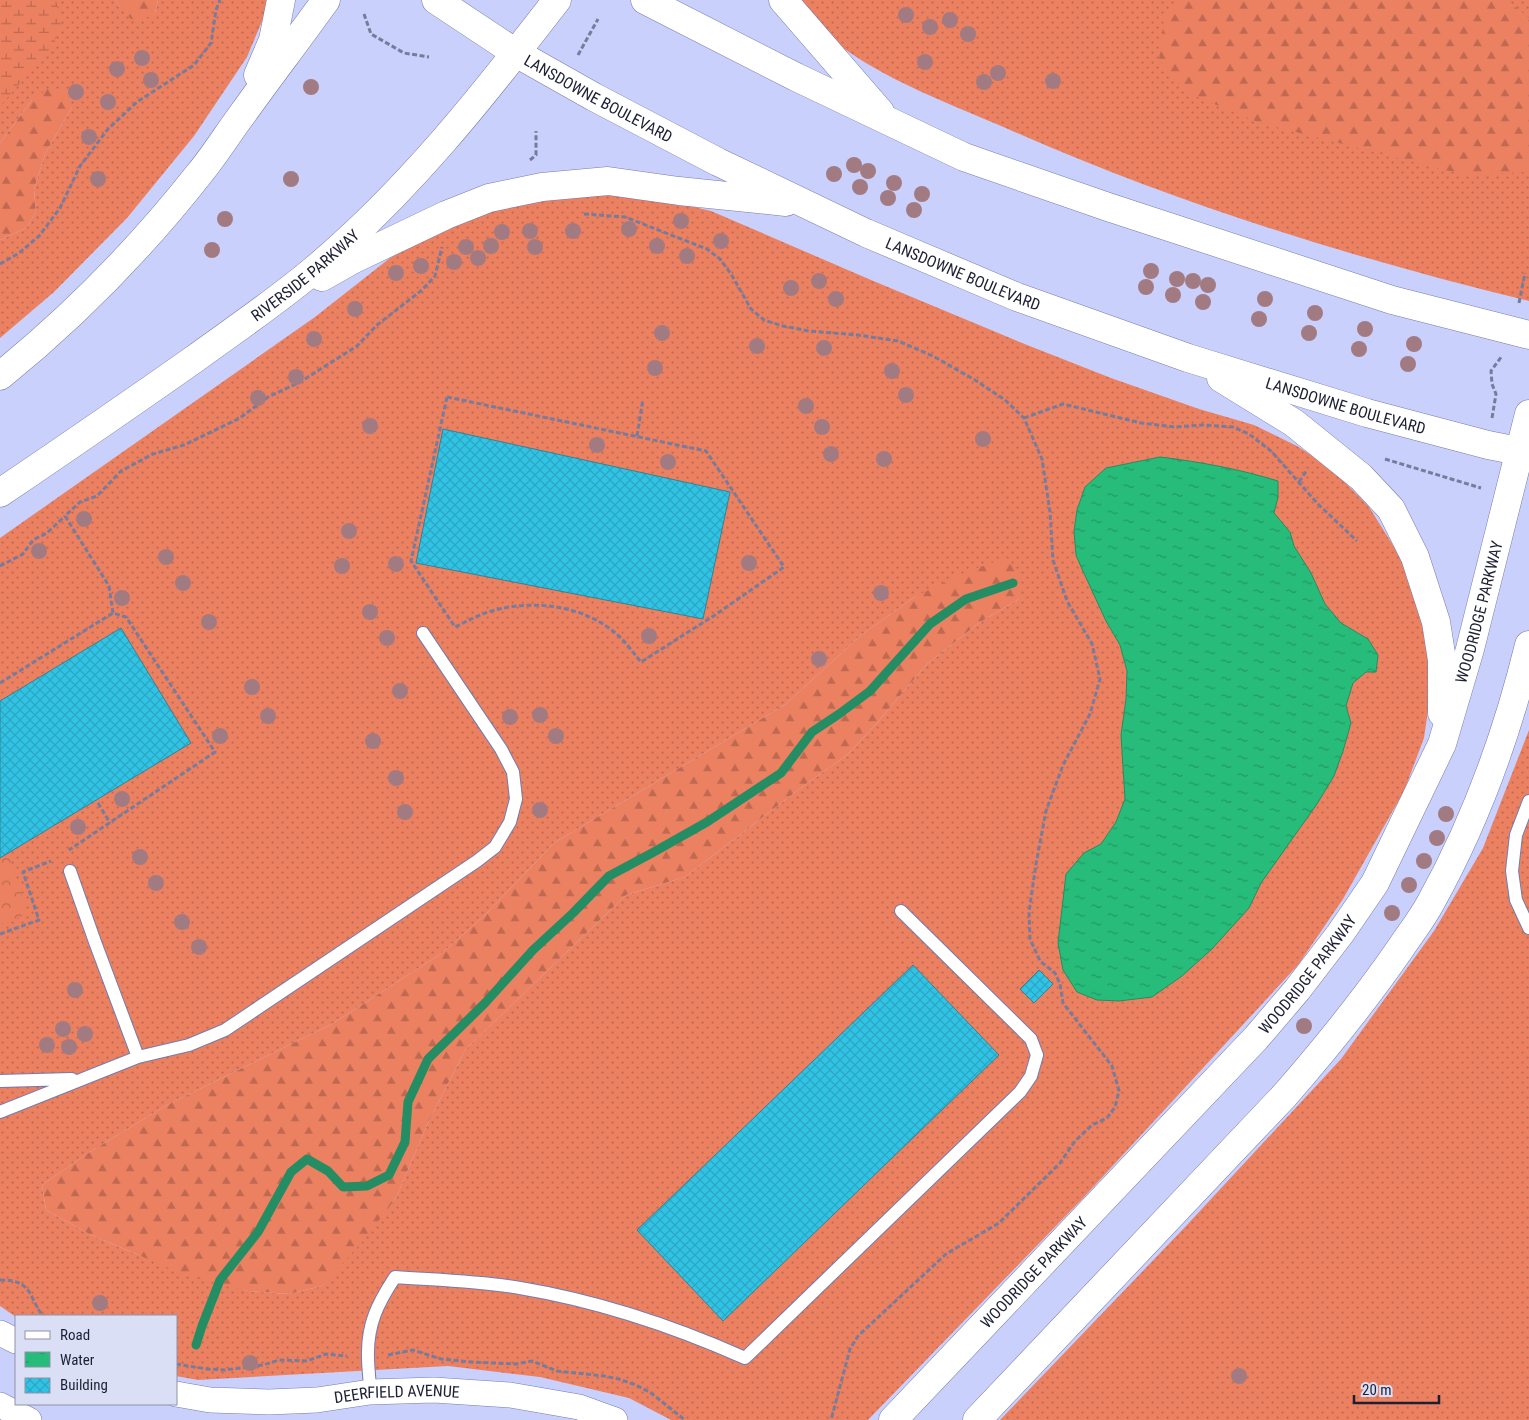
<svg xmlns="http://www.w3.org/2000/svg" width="1529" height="1420" font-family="'Roboto Condensed',sans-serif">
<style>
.grass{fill:url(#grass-dots);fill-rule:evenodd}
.forest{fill:url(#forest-firs)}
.wetland{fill:url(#wetland-marsh)}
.park{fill:url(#park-crowns)}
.water{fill:url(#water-ripples);stroke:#248d64}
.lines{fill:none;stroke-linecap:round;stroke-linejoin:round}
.stream{stroke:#248d64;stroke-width:9}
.building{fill:url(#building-cross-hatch);stroke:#388093}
.lane-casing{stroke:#747cae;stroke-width:14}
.street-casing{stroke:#747cae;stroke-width:26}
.secondary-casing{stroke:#747cae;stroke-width:29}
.path{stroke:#777c9d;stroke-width:3;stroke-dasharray:5 2.5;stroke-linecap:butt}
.lane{stroke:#fff;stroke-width:12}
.street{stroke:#fff;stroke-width:25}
.secondary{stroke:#fff;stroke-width:28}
.tree{fill:#a27b82}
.labels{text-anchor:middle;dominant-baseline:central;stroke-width:4;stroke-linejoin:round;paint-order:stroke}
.street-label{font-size:16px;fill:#1d1f33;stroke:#dbdff5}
</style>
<defs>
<pattern id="grass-dots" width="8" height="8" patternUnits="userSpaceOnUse" patternTransform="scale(1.25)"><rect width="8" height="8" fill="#ec8161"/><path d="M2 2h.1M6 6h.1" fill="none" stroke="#bf6951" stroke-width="1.8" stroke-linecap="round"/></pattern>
<pattern id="forest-firs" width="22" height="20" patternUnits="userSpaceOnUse" patternTransform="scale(1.25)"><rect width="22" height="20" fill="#ec8161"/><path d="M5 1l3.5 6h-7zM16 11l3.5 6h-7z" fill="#bf6951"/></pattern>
<pattern id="wetland-marsh" width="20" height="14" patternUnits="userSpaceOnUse" patternTransform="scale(1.25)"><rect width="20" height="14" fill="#ec8161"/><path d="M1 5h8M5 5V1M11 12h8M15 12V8" fill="none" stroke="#bf6951"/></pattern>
<pattern id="park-crowns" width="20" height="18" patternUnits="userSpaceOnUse" patternTransform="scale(1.25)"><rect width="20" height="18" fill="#ec8161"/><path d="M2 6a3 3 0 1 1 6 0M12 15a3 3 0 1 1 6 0" fill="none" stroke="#bf6951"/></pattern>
<pattern id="water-ripples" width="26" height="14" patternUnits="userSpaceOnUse" patternTransform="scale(1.25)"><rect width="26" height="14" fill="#27bc79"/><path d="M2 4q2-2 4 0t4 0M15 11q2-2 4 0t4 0" fill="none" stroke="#219864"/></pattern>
<pattern id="building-cross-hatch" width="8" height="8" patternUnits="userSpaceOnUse" patternTransform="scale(1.25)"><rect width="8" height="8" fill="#31c3e4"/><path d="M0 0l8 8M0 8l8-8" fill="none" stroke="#2ba7c4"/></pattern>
</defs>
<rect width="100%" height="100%" fill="#c9d0fc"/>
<path class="grass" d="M0,0H116L120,7L155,13L158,0H268V7L247,57L194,136L127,218L54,292L0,338V240L26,228L36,212L34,189L45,154L72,107L32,100L0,143Z
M791,0H1529V301C1352,258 1175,203 1008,129C951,104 884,80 835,42C819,30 806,14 791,0Z
M612,194L661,199L711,211L871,280L1022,343L1111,378L1199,409L1254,425L1297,446L1331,468L1369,507L1406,566L1427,633L1431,690L1424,738L1404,791L1343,899L1298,965L1084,1197L868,1420H671L629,1398L540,1377L448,1366L198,1380L176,1376V1316L16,1317L0,1306V538L315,317L390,258L425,239L496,209L537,201ZM916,596L1019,599L979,623L927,664L877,723L847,755L806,784L685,877L626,895L465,1050L427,1125L396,1198L322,1286L289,1294L248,1291L136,1254L89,1234L46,1210L42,1185L88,1153L167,1105L332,1024L442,953L485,915L554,843L786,704L861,635Z
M1529,730V1420H1000L1186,1226L1341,1059L1434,931L1483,848Z"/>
<path class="forest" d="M116,0H158L155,13L142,20L131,19L120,7Z
M1180,0H1507L1529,18V169L1526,172L1465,175L1260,123L1183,91L1159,59L1164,19Z
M49,88L66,90L72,107L45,154L34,189L36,212L26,228L0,240V143L32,100Z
M1007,558L1019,574V599L979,623L927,664L877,723L847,755L806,784L685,877L626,895L465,1050L427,1125L396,1198L362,1242L322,1286L289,1294L248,1291L188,1276L89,1234L46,1210L42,1185L88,1153L167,1105L332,1024L442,953L485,915L554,843L786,704L861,635L916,596L968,571Z"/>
<path class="wetland" d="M0,0H56L61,23L54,44L0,106Z"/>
<path class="park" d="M8,853L28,914L0,924V858Z"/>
<path class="water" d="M1160,457C1201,462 1239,469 1278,481V497L1274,513L1290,532L1294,546L1311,573L1325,604L1341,623L1368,639L1378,655L1376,672H1366L1353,683L1346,706L1351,723L1343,751L1334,776L1317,804L1261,883L1249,908L1212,949L1182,976L1152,997L1119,1001L1097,1000L1077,992L1063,970L1058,943L1066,874L1084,853L1101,844L1116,822L1125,799L1121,735L1126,699L1127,671L1120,645L1106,621L1082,569L1076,555L1074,531L1077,510L1085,487L1106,468Z"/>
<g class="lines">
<path class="stream" d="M196,1345L202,1326L220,1280L258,1232L291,1172L307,1159L328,1171L343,1187L367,1186L389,1175L405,1142L408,1102L428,1059L485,1003L533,950L573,913L609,876L652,853L707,822L781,773L812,732L839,714L870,691L930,624L966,599L1013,583"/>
</g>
<path class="building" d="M443,429L730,492L703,619L416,563Z
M121,628L191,743L0,858V701Z
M913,965L999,1055L723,1321L637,1230Z
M1039,970L1053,984L1034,1003L1020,989Z"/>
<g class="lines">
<g class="lane-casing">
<path id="lane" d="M1529,801L1516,835L1512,871L1516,900L1529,928
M70,871L95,942L138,1057
M0,1081L72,1079
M0,1112L138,1057L189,1045L225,1030L477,861L495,847L510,822L516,799L513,772L501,749L423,633
M370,1392C370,1380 368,1369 368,1357C367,1324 378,1303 395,1277C436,1280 480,1281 520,1288C598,1301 673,1326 745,1358L1020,1092L1031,1076L1037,1055L1031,1039L901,911"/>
</g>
<g class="street-casing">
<g id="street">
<path d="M0,1333L16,1341"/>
<path id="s1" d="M176,1394L210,1400L269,1402L317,1400L370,1392L434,1390L510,1395L579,1407L615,1420"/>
<path d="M0,1405L29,1420"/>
</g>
</g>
<g class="secondary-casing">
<g id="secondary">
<path id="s2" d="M436,0L516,53L594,97L718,162L866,233L1017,297L1188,358L1367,413L1488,445L1529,453"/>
<path d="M645,0L796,77L964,157L1108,207L1392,300L1529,335"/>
<path d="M783,0L880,112"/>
<path d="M258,75L273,40L281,0"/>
<path d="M322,277L352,260L446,215L489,198L542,187L608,181L679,191L786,202"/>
<path d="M0,376C74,316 140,249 199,174C214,156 227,135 241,116C269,77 298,39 326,0"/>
<path d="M1221,378L1294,423L1361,477L1391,509L1415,557L1436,622L1442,660V713"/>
<path id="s3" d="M0,493C65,449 129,405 193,360C234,330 276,302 315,269C408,191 483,96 557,0"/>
<path id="s4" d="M893,1420L1256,1038L1297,990L1340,934L1375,883L1442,744L1470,649L1529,414"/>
<path d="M977,1420L1285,1095C1326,1048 1364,1001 1400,949C1410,934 1422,919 1431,902C1476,821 1507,735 1529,645"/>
</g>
</g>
<path class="path" d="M364,14L371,34L404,53L429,57
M578,55L598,19
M530,160L536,155V131
M584,214L625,217L707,249L720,259L731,274L751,309L764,320L783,326L809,331L858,335L898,341L933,356L975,380L1005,400L1024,418L1042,459L1050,512L1053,560L1067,601L1092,644L1100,679L1090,714L1063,765L1046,811L1036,864L1029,912L1030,939L1040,961L1055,973L1060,984L1063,1003L1112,1066L1119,1091L1115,1107L1107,1118L1092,1125L1075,1141L1060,1163L999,1223L946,1254L858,1336L850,1349L831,1420
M0,264L19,253L39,236L60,208L80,166L108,129L137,102L194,65L211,43L216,10L220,0
M1519,303L1525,273
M447,397L706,451L784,567L715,615L641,662C634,654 628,645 621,638C585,603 525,597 480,615C471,619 463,623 455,627L411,561Z
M1024,418L1063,404L1141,423L1175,427L1202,425L1233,427L1249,434L1271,451L1318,504L1357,541
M1492,418L1496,394L1492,384L1491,371L1502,356
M637,436L643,399
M1385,459L1481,488
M1299,482L1307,470
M0,566L23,554L33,540L47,533L65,516
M113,613L109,586L65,516L80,502L97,496L121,471L153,454L184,445L240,418L268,397L300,382L357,346L377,325L422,290L435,276L442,247
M0,683L113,613L126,617L215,752L69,850
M98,803L110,823
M0,934L39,920L23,872L51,861
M0,1280C16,1280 26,1283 33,1299C37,1306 38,1311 44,1316
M388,1355L413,1350L441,1359L471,1362L516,1364L532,1361L557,1371L604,1376L619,1379L636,1385L651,1393L685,1420
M176,1364L207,1369L225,1370L263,1365L279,1360L307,1361L326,1354L347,1356"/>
<use href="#lane" class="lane"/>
<use href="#street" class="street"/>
<use href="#secondary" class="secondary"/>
</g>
<g class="tree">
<circle cx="906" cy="15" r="8"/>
<circle cx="950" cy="20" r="8"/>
<circle cx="930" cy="27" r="8"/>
<circle cx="968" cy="34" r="8"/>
<circle cx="142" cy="58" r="8"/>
<circle cx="925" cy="62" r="8"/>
<circle cx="117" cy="69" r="8"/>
<circle cx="998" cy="73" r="8"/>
<circle cx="151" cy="80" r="8"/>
<circle cx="1053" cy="81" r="8"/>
<circle cx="984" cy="82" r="8"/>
<circle cx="311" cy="87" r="8"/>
<circle cx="76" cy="92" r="8"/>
<circle cx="108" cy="102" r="8"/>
<circle cx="89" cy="137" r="8"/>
<circle cx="854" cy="165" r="8"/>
<circle cx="868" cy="171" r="8"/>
<circle cx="834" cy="174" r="8"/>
<circle cx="98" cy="179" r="8"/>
<circle cx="291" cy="179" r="8"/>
<circle cx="894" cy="183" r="8"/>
<circle cx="860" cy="187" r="8"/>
<circle cx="922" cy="194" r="8"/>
<circle cx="888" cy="198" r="8"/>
<circle cx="914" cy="210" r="8"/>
<circle cx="225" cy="219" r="8"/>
<circle cx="681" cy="221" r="8"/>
<circle cx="629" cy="229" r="8"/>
<circle cx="530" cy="231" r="8"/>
<circle cx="573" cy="231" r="8"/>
<circle cx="502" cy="232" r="8"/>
<circle cx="721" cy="241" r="8"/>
<circle cx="491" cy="246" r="8"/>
<circle cx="657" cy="246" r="8"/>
<circle cx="466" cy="247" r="8"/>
<circle cx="535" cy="247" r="8"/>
<circle cx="212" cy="250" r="8"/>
<circle cx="687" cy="256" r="8"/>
<circle cx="478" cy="258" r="8"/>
<circle cx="454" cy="262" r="8"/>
<circle cx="421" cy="266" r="8"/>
<circle cx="1151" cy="271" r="8"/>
<circle cx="396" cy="273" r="8"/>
<circle cx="1177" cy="279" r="8"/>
<circle cx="819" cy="281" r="8"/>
<circle cx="1193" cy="281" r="8"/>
<circle cx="1208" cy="285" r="8"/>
<circle cx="1146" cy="287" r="8"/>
<circle cx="791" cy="288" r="8"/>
<circle cx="1173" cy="295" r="8"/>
<circle cx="836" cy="299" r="8"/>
<circle cx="1265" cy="299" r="8"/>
<circle cx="1203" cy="302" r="8"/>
<circle cx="355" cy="309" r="8"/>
<circle cx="1315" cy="313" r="8"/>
<circle cx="1259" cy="319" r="8"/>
<circle cx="1365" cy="329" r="8"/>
<circle cx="662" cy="333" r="8"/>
<circle cx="1309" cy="333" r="8"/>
<circle cx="314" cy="339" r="8"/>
<circle cx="1414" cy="344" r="8"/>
<circle cx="757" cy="346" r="8"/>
<circle cx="824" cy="348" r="8"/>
<circle cx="1359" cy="349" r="8"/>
<circle cx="1408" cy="364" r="8"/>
<circle cx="655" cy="368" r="8"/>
<circle cx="892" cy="371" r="8"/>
<circle cx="296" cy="377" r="8"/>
<circle cx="906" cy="395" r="8"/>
<circle cx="258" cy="398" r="8"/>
<circle cx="806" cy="406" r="8"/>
<circle cx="370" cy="426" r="8"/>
<circle cx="822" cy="427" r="8"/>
<circle cx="983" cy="439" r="8"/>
<circle cx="597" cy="445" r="8"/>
<circle cx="831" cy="454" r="8"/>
<circle cx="884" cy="459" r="8"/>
<circle cx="668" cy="462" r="8"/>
<circle cx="84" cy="519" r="8"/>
<circle cx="349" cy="531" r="8"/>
<circle cx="39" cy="551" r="8"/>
<circle cx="166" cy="557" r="8"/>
<circle cx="749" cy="563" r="8"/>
<circle cx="396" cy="564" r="8"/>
<circle cx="342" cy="566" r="8"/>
<circle cx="183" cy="583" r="8"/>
<circle cx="881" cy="593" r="8"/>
<circle cx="122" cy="598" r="8"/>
<circle cx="370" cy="612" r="8"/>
<circle cx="209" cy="622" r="8"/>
<circle cx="649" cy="636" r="8"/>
<circle cx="387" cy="638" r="8"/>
<circle cx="819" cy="659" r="8"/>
<circle cx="252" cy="687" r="8"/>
<circle cx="400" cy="691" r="8"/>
<circle cx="540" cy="715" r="8"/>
<circle cx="268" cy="716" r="8"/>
<circle cx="510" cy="717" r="8"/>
<circle cx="220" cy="736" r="8"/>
<circle cx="556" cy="736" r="8"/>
<circle cx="373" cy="741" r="8"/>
<circle cx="396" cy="778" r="8"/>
<circle cx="122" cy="799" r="8"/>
<circle cx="540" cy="810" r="8"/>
<circle cx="405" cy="812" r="8"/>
<circle cx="1446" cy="814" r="8"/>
<circle cx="78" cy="827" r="8"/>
<circle cx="1437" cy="838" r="8"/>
<circle cx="140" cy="857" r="8"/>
<circle cx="1424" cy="861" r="8"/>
<circle cx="156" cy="883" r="8"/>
<circle cx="1409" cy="885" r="8"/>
<circle cx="1392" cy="913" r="8"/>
<circle cx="182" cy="922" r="8"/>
<circle cx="199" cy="947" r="8"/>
<circle cx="75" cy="990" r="8"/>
<circle cx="1304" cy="1026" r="8"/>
<circle cx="63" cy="1029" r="8"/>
<circle cx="85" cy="1034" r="8"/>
<circle cx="47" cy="1045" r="8"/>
<circle cx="69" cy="1047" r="8"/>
<circle cx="100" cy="1303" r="8"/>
<circle cx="250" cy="1363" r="8"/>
<circle cx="1239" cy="1376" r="8"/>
</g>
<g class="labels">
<g class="street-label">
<text stroke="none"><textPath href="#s2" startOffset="190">LANSDOWNE BOULEVARD</textPath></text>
<text stroke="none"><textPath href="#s2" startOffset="595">LANSDOWNE BOULEVARD</textPath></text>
<text stroke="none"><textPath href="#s3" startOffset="375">RIVERSIDE PARKWAY</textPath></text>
<text stroke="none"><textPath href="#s2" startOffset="1000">LANSDOWNE BOULEVARD</textPath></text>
<text stroke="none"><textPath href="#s4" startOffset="1014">WOODRIDGE PARKWAY</textPath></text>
<text stroke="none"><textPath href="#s4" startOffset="609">WOODRIDGE PARKWAY</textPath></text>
<text stroke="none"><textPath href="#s4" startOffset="204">WOODRIDGE PARKWAY</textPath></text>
<text stroke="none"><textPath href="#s1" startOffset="222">DEERFIELD AVENUE</textPath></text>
</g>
</g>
<rect x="15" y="1315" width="162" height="90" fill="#dbdff5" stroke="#8f92a7"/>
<rect x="25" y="1331" width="25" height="8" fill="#ffffff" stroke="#8f92a7"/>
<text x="60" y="1340" font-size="15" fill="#1d1f33">Road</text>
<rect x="25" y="1352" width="25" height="15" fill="url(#water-ripples)" stroke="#8f92a7"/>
<text x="60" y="1365" font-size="15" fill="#1d1f33">Water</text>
<rect x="25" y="1378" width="25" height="15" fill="url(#building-cross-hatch)" stroke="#8f92a7"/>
<text x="60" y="1390" font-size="15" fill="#1d1f33">Building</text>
<path d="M1354 1395v8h85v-8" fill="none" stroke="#1d1f33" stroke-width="2.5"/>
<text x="1362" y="1395" font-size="15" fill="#1d1f33" stroke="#dbdff5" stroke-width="4" paint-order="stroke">20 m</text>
</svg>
